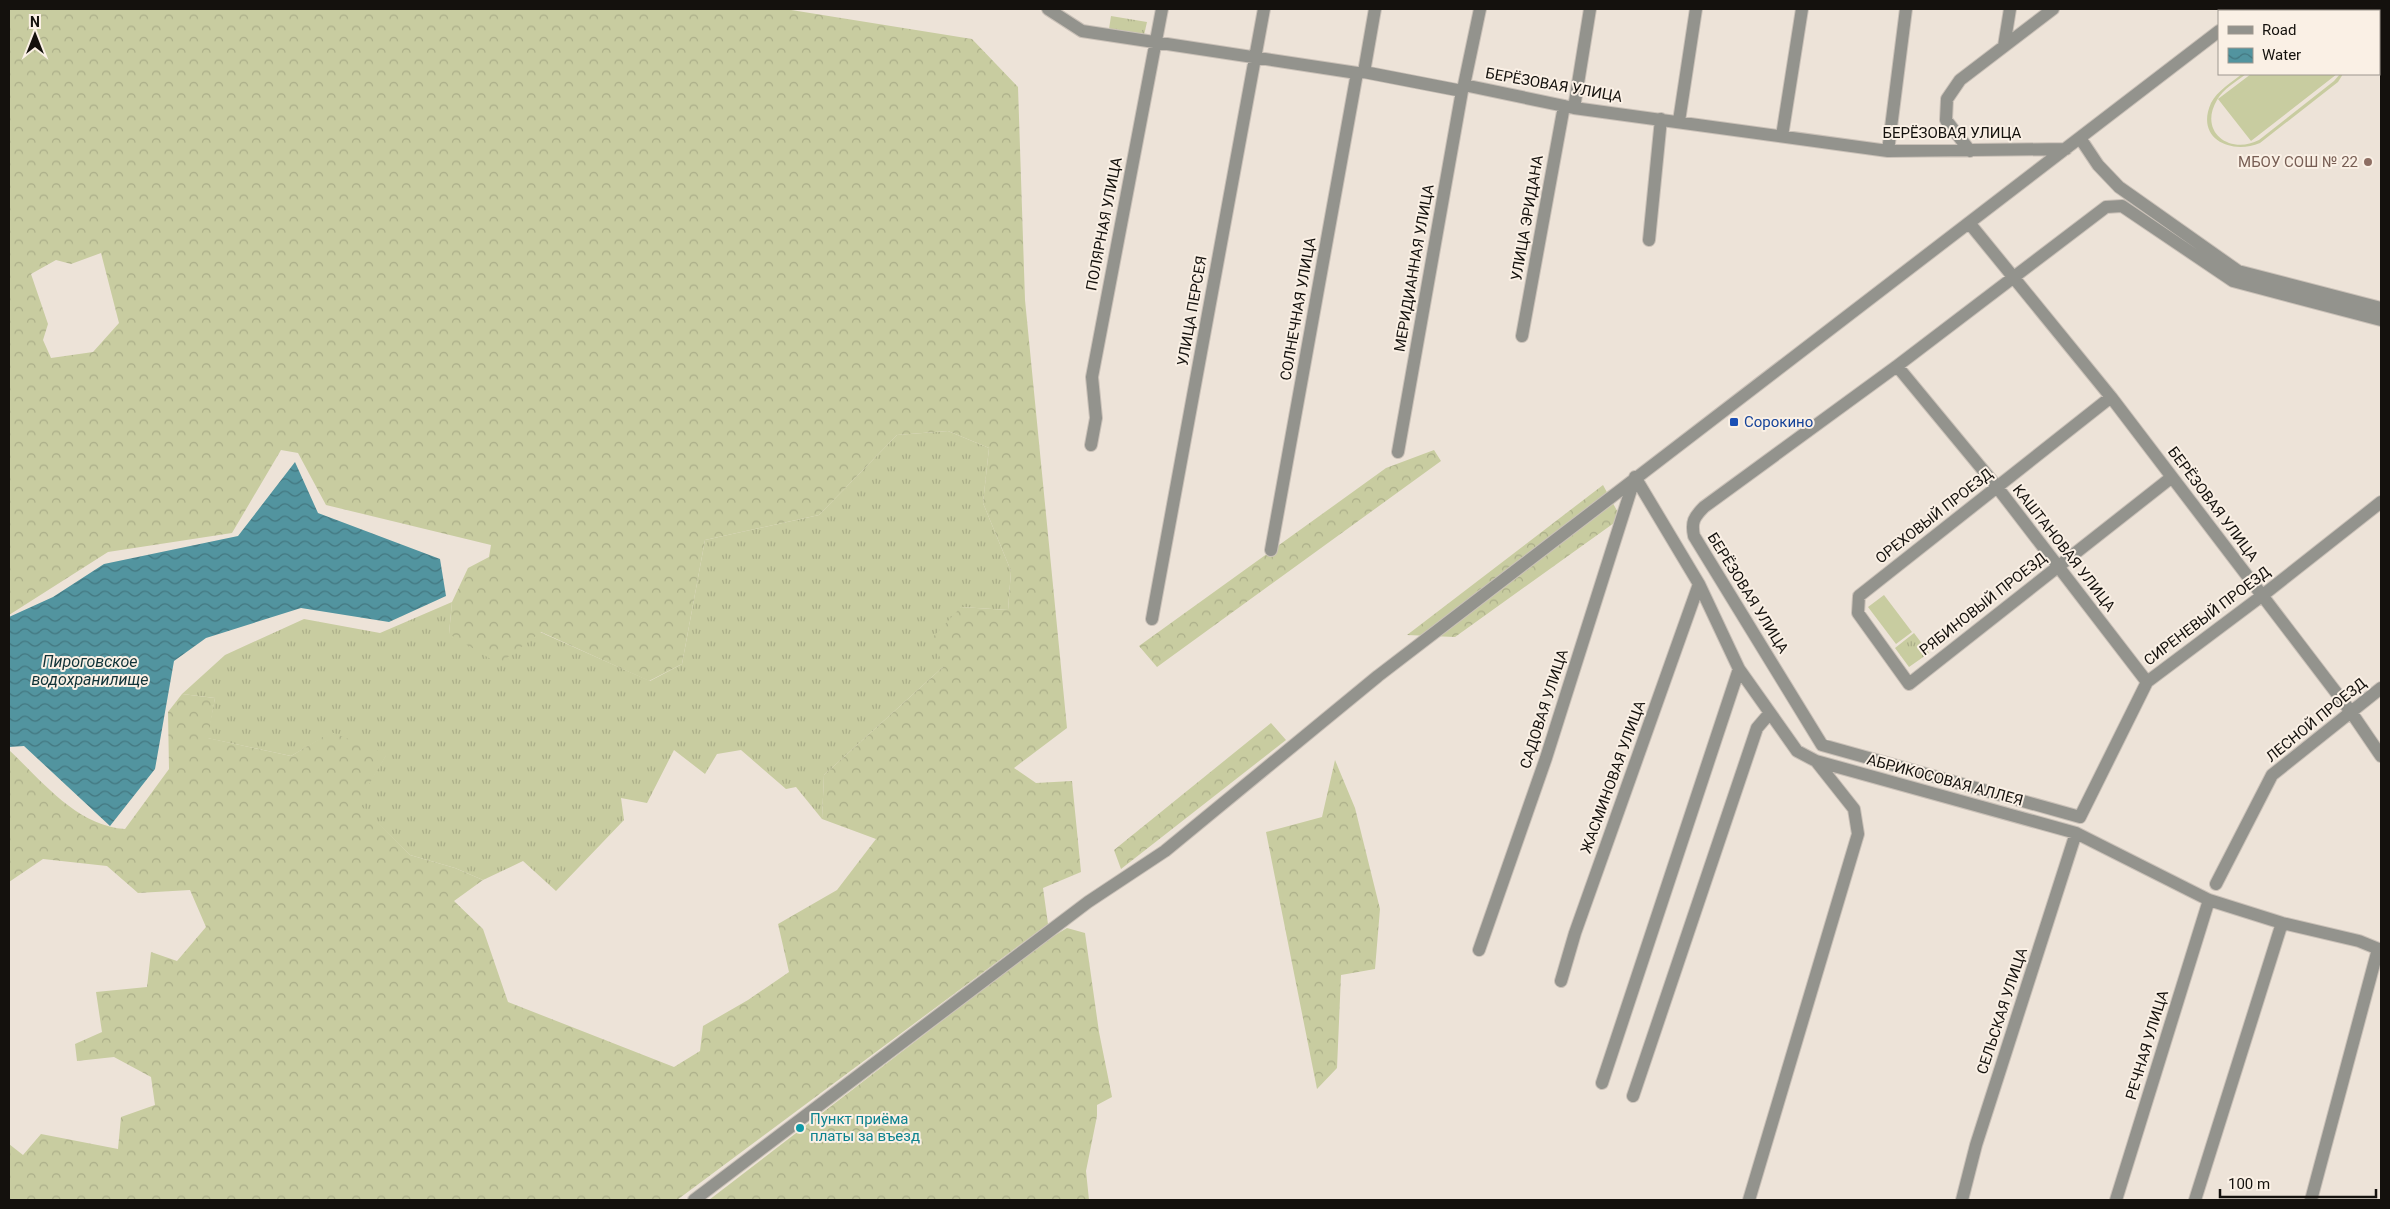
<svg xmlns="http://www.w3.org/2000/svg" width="2390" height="1209" font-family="Roboto,sans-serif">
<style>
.grass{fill:url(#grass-tufts)}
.forest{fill:url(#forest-crowns);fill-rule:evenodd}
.pitch{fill:#c8cca0}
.water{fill:url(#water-waves)}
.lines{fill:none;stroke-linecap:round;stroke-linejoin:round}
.minor-casing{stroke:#cac1b8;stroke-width:14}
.minor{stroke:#93938d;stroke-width:12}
.education-dot{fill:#8d6e63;stroke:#faf0e5;stroke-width:2}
.transit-dot{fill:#1a4fb4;stroke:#faf0e5;stroke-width:2}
.culture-dot{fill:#0f9aa8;stroke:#faf0e5;stroke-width:2}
.labels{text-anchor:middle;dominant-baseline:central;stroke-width:4;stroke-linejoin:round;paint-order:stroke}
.street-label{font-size:15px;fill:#14110d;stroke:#faf0e5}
.education-label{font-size:15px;fill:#785e54;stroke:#faf0e5;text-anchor:end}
.transit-label{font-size:15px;fill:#164399;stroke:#faf0e5;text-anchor:start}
.culture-label{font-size:15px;fill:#0d838f;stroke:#faf0e5;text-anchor:start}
.water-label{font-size:16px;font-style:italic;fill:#103237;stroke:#faf0e5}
</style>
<defs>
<pattern id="grass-tufts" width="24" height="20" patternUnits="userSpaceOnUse" patternTransform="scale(1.25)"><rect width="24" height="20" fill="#c8cca0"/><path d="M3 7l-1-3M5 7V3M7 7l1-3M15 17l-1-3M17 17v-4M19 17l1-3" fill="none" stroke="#abae89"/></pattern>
<pattern id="forest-crowns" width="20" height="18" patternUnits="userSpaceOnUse" patternTransform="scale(1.25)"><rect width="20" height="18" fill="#c8cca0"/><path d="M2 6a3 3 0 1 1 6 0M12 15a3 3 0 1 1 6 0" fill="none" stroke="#abae89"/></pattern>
<pattern id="water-waves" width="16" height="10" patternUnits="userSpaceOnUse" patternTransform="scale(1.25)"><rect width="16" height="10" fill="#52949f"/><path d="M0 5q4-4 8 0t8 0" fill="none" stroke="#437780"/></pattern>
</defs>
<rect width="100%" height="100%" fill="#ede3d8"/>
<path class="grass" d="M1111,16L1147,22L1144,35L1109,29Z
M948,431L989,448L983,503L1011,571L1008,610L961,607L943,667L824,775L822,819L796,787L786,789L741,750L717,754L705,774L674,750L647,803L621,798L624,820L556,891L523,861L483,880L455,868L410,855L357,803L386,755L331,733L291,756L207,738L215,698L182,694L225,655L304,619L380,633L452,602L449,634L540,632L650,681L682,664L705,540L819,515L897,435Z
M1914,633L1929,653L1909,667L1895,648Z"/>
<path class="forest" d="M9,9H785L972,39L1018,87L1025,300L1067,728L1014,768L1036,783L1072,781L1081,872L1043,888L1048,924L677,1200H9V1144L23,1155L41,1134L118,1149L121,1117L155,1105L151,1077L114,1057L77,1061L75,1044L102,1032L96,992L147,987L151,952L177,961L206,927L190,890L138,893L107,866L43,859L9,882V750C42,781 77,826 125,829L169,769L168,712L182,694L215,698L208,738L291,756L331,732L387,754L358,803L410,855L455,868L483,880L454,901L483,929L508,1002L674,1067L700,1051L703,1026L748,1000L789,972L778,924L837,890L876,839L822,819L824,775L943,667L933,637L961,607L1008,610L1011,571L983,503L989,448L948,431L897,435L819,515L705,540L682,664L649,681L541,632L499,664L449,634L452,602L468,568L489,557L491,545L326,505L298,453L281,450L232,533L108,552L9,615ZM101,253L119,323L93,352L51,358L43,340L48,324L31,274L56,260L71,264Z
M1434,450L1441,461L1157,667L1139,646L1386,468Z
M1603,485L1621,518L1455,637L1407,635Z
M1271,723L1286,740L1121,869L1114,850Z
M1335,760L1355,808L1380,909L1375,969L1341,975L1337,1068L1317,1089L1266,832L1322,817Z
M1067,928L1085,933L1099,1032L1112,1097L1097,1105V1116L1086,1171L1089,1200H709L1047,940Z"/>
<path class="pitch" d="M2242,74H2246C2237,81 2223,89 2217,100C2198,132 2230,155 2259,140L2334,81L2340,74H2343L2338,82L2260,143C2231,155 2195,139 2211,103C2217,91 2232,82 2242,74Z
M2251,74H2337L2251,141L2218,99Z
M1884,595L1912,632L1896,644L1868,607Z"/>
<path class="water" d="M295,462L318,513L440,559L446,596L389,622L301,608L206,638L174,661L155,769L110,826L24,746L9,747V617L53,597L104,564L238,536Z"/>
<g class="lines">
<g class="minor-casing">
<path id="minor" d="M1048,9L1082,31L1357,73L1364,72L1462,91L1464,85L1574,108L1888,151L2066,149
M2244,11L2248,9
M2004,46L2010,9
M1364,72L1375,9
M1464,85L1480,9
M1574,108L1590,9
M1679,121L1696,9
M1782,136L1802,9
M2080,138L2098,165L2119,187L2238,271L2381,308
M1888,151L1906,9
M1970,151L1946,120L1947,99L1960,80L2053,9
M1970,224L2111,397L2351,712L2381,756
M1649,240L1661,119
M2381,320L2233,281L2122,206L2106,207L1897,366L1704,507C1694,517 1691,522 1694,536L1822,745L2080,817L2147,682L2263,595L2381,502
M1522,336L1564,106
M1897,366L1997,487L2147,682
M2111,397L1859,596L1858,613L1909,684L2172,477
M1091,445L1096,418L1092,377L1162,9
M1398,452L1462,91
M1635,477L1699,584L1739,669L1797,751L1816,761L2076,833L2209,900L2282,923L2359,941L2381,950
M1271,550L1357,73
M1152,619L1264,9
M2216,884L2272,775L2381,688
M1479,950L1546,758L1635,477
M1561,981L1575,933L1699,584
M1602,1083L1739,669
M1633,1096L1757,728L1769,714
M694,1200L1088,902L1165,851L1378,676L2219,31
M1749,1200L1858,834L1854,809L1816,761
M1962,1200L1976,1145L2076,833
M2116,1200L2209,900
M2195,1200L2282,923
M2311,1200L2378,949"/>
</g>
<use href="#minor" class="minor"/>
</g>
<circle class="education-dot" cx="2368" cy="162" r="5"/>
<rect class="transit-dot" x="1729" y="417" width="10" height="10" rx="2.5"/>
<circle class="culture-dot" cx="800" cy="1128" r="5"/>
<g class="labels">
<g class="street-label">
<text transform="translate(1554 85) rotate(10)">БЕРЁЗОВАЯ УЛИЦА</text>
<text x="1952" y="133">БЕРЁЗОВАЯ УЛИЦА</text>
<text transform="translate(1527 218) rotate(-80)">УЛИЦА ЭРИДАНА</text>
<text transform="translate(1104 224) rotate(-79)">ПОЛЯРНАЯ УЛИЦА</text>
<text transform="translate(1414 268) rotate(-80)">МЕРИДИАННАЯ УЛИЦА</text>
<text transform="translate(1298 309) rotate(-80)">СОЛНЕЧНАЯ УЛИЦА</text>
<text transform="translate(1192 311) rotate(-80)">УЛИЦА ПЕРСЕЯ</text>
<text transform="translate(2213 504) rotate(53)">БЕРЁЗОВАЯ УЛИЦА</text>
<text transform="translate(1934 516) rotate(-38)">ОРЕХОВЫЙ ПРОЕЗД</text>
<text transform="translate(2064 548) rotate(52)">КАШТАНОВАЯ УЛИЦА</text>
<text transform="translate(1748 593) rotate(58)">БЕРЁЗОВАЯ УЛИЦА</text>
<text transform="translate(1983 604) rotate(-38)">РЯБИНОВЫЙ ПРОЕЗД</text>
<text transform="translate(2207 616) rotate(-37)">СИРЕНЕВЫЙ ПРОЕЗД</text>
<text transform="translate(1544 709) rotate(-72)">САДОВАЯ УЛИЦА</text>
<text transform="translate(2316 720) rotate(-39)">ЛЕСНОЙ ПРОЕЗД</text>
<text transform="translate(1613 777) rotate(-70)">ЖАСМИНОВАЯ УЛИЦА</text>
<text transform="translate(1945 780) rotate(15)">АБРИКОСОВАЯ АЛЛЕЯ</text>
<text transform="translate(2002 1011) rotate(-72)">СЕЛЬСКАЯ УЛИЦА</text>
<text transform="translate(2147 1045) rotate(-73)">РЕЧНАЯ УЛИЦА</text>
</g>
<g class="education-label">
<text x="2358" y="162">МБОУ СОШ № 22</text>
</g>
<g class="transit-label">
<text x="1744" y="422">Сорокино</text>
</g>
<g class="culture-label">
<text x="810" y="1119">Пункт приёма<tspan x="810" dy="17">платы за въезд</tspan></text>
</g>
<g class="water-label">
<text x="90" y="661">Пироговское<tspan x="90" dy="18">водохранилище</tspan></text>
</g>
</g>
<rect width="2390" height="1209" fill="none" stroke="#14110d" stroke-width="20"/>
<rect x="2218" y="10" width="162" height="65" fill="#faf0e5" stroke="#9e978f"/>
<rect x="2228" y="26" width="25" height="8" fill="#93938d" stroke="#9e978f"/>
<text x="2262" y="35" font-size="15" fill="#14110d">Road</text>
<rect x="2228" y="48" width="25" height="15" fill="url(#water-waves)" stroke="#9e978f"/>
<text x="2262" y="60" font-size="15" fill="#14110d">Water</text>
<g transform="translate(35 35)" stroke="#faf0e5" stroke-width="4" paint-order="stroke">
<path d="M0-4L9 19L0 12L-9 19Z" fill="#14110d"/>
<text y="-8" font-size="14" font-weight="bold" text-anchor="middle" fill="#14110d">N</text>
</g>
<path d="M2220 1189v8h156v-8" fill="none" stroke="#14110d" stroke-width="2.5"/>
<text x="2228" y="1189" font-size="15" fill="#14110d" stroke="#faf0e5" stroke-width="4" paint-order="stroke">100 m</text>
</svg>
